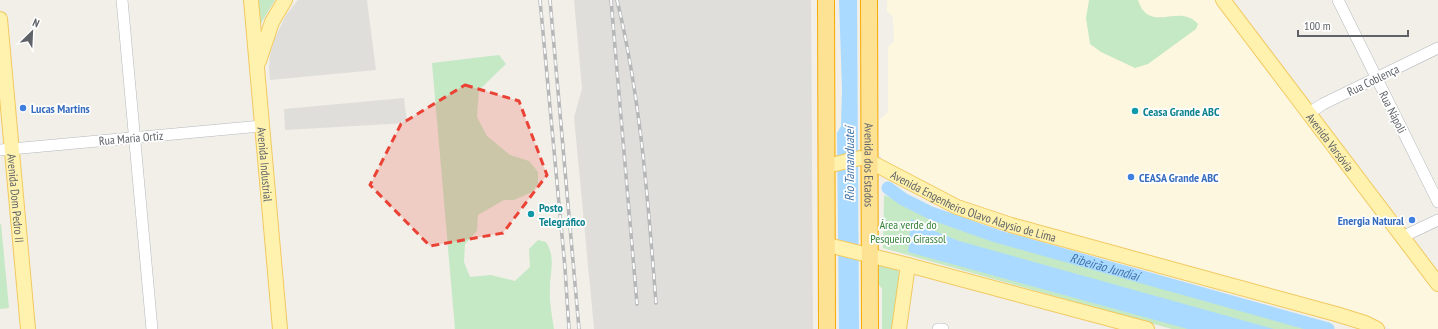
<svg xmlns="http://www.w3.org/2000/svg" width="1438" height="329" font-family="'PT Sans Narrow',sans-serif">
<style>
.commercial{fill:#fef7e0}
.industrial{fill:#e0deda}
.green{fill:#c5e8c5}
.water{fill:#aadaff}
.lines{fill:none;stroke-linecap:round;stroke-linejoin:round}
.river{stroke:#aadaff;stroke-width:13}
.minor-casing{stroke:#b5b8bc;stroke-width:12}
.major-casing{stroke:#f2c960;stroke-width:16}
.highway-casing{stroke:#f9ab00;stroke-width:18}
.minor{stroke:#fff;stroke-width:11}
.major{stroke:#fff2af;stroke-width:14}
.highway{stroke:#fde293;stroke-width:16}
.rail-casing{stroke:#b6b7b8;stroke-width:3.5}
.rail{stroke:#fff;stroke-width:2;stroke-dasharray:6;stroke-linecap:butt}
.marked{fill:#ea4335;fill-opacity:0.2;stroke:#ea4335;stroke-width:3;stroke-dasharray:8 5;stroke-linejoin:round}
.shop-dot{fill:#3f7fe0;stroke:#fff;stroke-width:1.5}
.culture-dot{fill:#0f9aa8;stroke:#fff;stroke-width:1.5}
.labels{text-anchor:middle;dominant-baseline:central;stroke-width:3.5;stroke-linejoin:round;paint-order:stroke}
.street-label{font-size:12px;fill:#5f6368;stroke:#fff}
.shop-label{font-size:12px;font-weight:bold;fill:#366cbe;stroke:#fff;text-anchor:start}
.culture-label{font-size:12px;font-weight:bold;fill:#0d838f;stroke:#fff;text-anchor:start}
.park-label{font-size:12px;fill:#348238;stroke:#fff}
.water-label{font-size:13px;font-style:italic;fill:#4174aa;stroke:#fff}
</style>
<rect width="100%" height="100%" fill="#f1efe8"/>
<path class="commercial" d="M887,0H1216L1438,292V329H1391L1372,320L1002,216L954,199L884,162L879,152V120L888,112V49L889,46L894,41L893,17L887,11Z"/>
<path class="industrial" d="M298,0H367L376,70L270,80L269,69L270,55L274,40L286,15Z
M574,0H811L813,329H594L574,117L582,89Z
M404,98L407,123L285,130L284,109Z"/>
<path class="green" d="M255,0H275L260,25Z
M1089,0H1138C1148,31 1172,9 1190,18C1193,19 1196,22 1198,24L1196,29L1148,64L1135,68L1101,52L1090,44L1086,18Z
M499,55L506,64L479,90L477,117L487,136L510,155L529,161L538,172V184L532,192L514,200H504L478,215L477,231L465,244L464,262L470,277L491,275L515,281L530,267L529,249L538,240L546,242C556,259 550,270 550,288C549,301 552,316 554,329H455L432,63Z
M884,195L960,230L1313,329H1172L883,248Z
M0,224H1L9,308L0,309Z
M879,265L896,269L899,272L900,277L893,329H882V289L878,283Z"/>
<path class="water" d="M839,0H857L859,329H839L837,133L841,126L842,89Z
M911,219L939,233L959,241L1274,329H1188L908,252Z"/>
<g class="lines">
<path class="river" id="s1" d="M888,188L903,199L931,213L996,236L1328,329"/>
<g class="minor-casing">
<path id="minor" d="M122,0L152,329
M1338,0L1438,202
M1309,113L1323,104L1438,48
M0,150L262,126
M1402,237L1438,220
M938,329H943"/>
</g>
<g class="major-casing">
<g id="major">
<path id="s2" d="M251,0L280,329"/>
<path id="s3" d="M1223,0L1438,284"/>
<path id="s4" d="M0,19L28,329"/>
<path d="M259,61L272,22L285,0"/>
<path id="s5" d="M827,166L860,158L865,159L957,207L1011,225L1336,314L1365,323L1377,329"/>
<path d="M828,245L908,265L1147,329"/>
<path d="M899,329L908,265"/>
</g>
</g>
<g class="highway-casing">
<g id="highway">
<path d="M826,0L827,329"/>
<path id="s6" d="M869,0L870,329"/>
</g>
</g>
<use href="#minor" class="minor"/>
<use href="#major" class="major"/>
<use href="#highway" class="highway"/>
<g class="rail-casing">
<path id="rail" d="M540,0L565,268L569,329
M550,0L579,329
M611,0L637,304
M617,0C641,99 648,202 656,303"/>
</g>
<use href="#rail" class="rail"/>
</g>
<path class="marked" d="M465,85L519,101L547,175L503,233L430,246L370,185L401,124Z"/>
<g class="shop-dot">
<circle cx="23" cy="108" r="4"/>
<circle cx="1131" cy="177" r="4"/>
<circle cx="1412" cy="220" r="4"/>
</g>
<g class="culture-dot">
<circle cx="1135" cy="111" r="4"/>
<circle cx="531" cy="214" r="4"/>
</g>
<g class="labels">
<g class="street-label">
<text transform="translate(1373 80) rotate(-26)">Rua Coblença</text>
<text transform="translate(1393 112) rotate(63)">Rua Nápoli</text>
<text transform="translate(131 138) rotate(-5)">Rua Maria Ortiz</text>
<text stroke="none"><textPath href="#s3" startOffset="178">Avenida Varsóvia</textPath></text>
<text stroke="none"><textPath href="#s2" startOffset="165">Avenida Industrial</textPath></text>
<text stroke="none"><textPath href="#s6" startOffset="165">Avenida dos Estados</textPath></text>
<text stroke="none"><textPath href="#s4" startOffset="180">Avenida Dom Pedro II</textPath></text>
<text stroke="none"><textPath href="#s5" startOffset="158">Avenida Engenheiro Olavo Alaysio de Lima</textPath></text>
</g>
<g class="shop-label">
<text x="31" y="108">Lucas Martins</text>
<text x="1139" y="177">CEASA Grande ABC</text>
<text x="1404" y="220" text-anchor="end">Energia Natural</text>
</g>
<g class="culture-label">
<text x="1143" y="111">Ceasa Grande ABC</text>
<text x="539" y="207">Posto<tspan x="539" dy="14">Telegráfico</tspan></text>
</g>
<g class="park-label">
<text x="908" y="224">Área verde do<tspan x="908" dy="14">Pesqueiro Girassol</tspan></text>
</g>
<g class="water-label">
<text transform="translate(849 164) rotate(-90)">Rio Tamanduateí</text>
<text stroke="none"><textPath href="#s1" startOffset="232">Ribeirão Jundiaí</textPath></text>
</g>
</g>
<g transform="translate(32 32) rotate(24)" stroke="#ffffff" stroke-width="3" paint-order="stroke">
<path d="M0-3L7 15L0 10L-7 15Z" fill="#5f6368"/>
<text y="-6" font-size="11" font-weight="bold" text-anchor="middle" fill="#5f6368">N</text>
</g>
<path d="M1298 30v6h110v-6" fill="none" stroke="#5f6368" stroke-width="2"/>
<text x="1304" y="30" font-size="12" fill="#5f6368" stroke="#ffffff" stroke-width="3" paint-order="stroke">100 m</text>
</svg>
